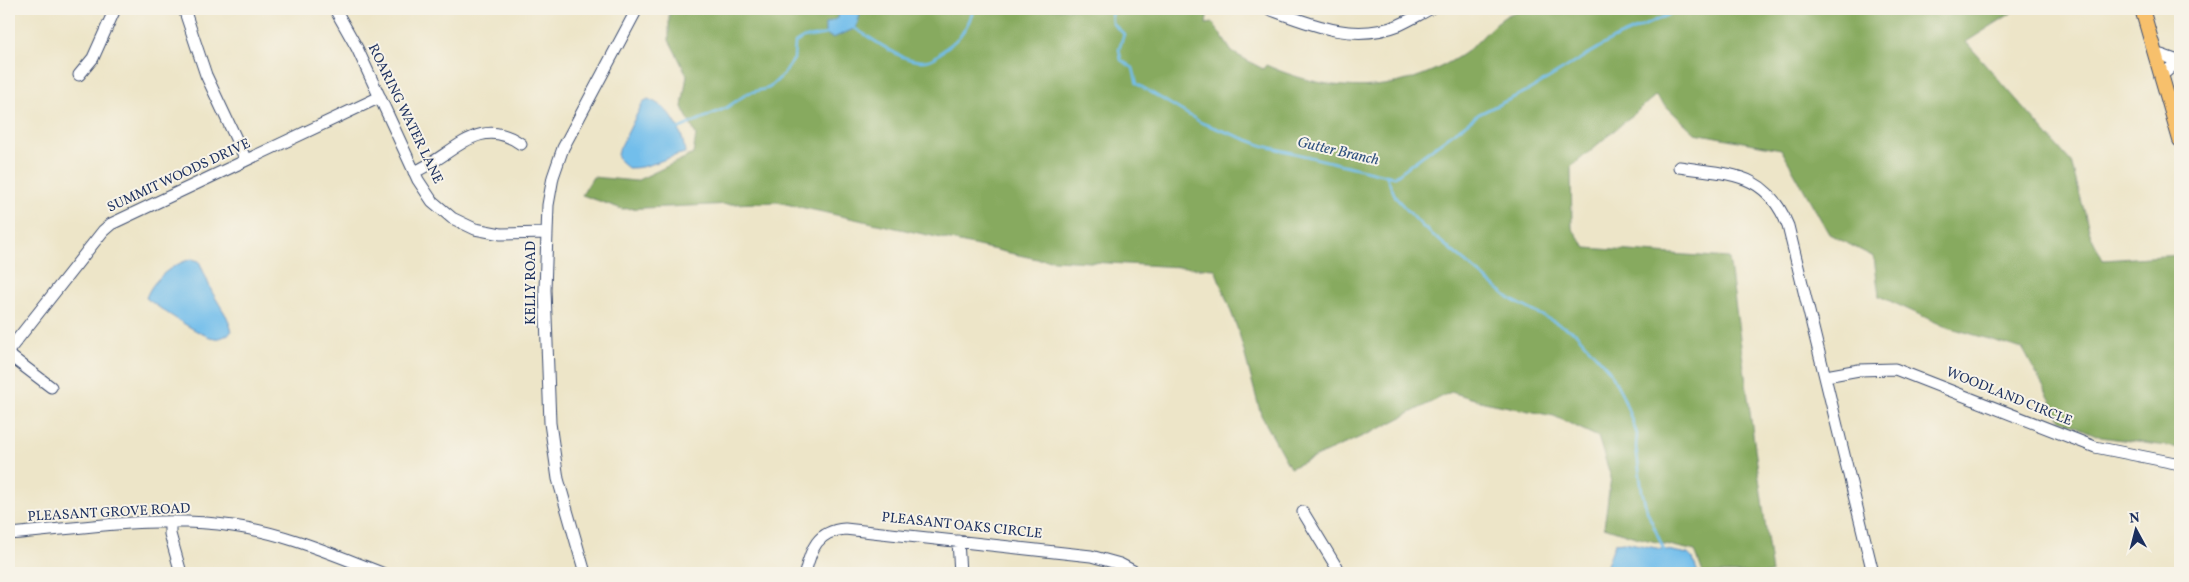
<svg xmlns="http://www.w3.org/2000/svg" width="2189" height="582" font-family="Vollkorn,serif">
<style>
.forest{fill:#87aa5e;stroke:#516c5e}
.water{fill:#72beeb;stroke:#4676a4}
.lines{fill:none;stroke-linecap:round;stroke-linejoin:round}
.stream{stroke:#72beeb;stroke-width:2.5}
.minor-casing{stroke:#3a4a6e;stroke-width:13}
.major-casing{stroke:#3a4a6e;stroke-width:16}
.minor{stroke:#fff;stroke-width:11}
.major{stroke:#f7c06c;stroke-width:14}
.labels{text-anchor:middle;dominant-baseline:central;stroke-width:4;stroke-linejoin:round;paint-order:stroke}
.street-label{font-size:14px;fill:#1b2f5e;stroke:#f7f3e8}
.water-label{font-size:15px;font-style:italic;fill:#315381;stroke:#f7f3e8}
</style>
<rect width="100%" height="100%" fill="#f7f3e8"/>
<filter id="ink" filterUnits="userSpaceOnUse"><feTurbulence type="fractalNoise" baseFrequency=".02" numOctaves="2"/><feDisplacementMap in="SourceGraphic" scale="10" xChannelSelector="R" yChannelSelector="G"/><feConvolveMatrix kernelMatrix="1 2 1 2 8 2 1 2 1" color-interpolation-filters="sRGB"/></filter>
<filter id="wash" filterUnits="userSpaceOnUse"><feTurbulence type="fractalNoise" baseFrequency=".0096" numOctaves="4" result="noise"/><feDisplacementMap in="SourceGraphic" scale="20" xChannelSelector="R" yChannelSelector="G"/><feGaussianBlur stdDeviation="1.12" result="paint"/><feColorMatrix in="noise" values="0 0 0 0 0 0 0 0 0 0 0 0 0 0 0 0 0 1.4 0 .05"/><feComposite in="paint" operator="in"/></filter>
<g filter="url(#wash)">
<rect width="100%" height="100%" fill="#ede5c8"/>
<path class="forest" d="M669,9H1208L1206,24L1213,23L1232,52L1263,69L1266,65C1334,95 1399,96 1463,54C1478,44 1488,28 1503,18C1509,13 1520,11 1528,9H2018L1966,42L2071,162L2091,236L2103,260L2180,255V448L2101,437L2061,420L2023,349L1944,326L1879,296L1874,257L1829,234L1781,149L1695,133L1655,96L1571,167L1572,228L1586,248L1729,258L1772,573H1703L1695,551L1635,537L1604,527L1611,477L1598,437L1554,416L1484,402L1451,392L1379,429L1290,468L1261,415L1239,333L1215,269L1037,259L777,202L622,209L582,195L593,177L636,181L693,154L696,135L682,107L687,75L669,40Z"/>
<path class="water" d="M840,9H859L860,15L856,28L833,38L825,34V24L838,18Z
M648,99C670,107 683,130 685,153C665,157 649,169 628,168L620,161L617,154L643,102Z
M192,259L199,261L212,292L227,317L232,331C226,336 221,339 214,338C200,336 159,308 146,298C153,279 172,264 192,259Z
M1624,542L1688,554L1693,559L1698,573H1604L1615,543Z"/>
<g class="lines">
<path class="stream" d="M1111,9L1112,23L1124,34L1119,49L1121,60L1133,68L1137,84L1202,123L1264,146L1394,177L1479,114L1529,90L1613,39L1682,9
M854,28C873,38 910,71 934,58C938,56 942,51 946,48C961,38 968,26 974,9
M678,129L726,108L748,93L769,88L783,75L794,59L795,43L803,38L827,34
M1387,177L1396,198L1422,226L1510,299L1576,333L1609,370L1622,394L1637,434L1636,447L1642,491L1647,511L1665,552"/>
</g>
</g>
<g filter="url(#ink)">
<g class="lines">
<g class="minor-casing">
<path id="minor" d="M184,9L206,75L246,160
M335,9L357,48L418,180L432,201L452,218L475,229L501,234L547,233
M1269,9C1312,25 1354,43 1399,25C1410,20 1420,14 1430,9
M2161,55L2178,61L2166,72
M79,75L93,58L115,9
M1679,167C1730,175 1766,171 1788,226L1873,573
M414,172C452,157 478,113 521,144
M9,350L103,231L111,224L380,97
M9,355L51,387
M1826,376L1859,370L1895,369L2095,447L2180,464
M1303,512L1340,573
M170,522V534L181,573
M9,534C83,528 159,515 233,526C285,533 334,555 382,573
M958,541L960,573
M585,573L558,479L550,423L545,290L548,205L553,177L563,148L637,9
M805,573C811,549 817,531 845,529L1091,556L1120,564L1137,573"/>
</g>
<g class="major-casing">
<path id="major" d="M2142,9L2180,140"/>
</g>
<use href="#minor" class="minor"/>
<use href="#major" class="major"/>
</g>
</g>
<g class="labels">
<g class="street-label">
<text transform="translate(405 114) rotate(64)">ROARING WATER LANE</text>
<text transform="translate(179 176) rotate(-25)">SUMMIT WOODS DRIVE</text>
<text transform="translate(531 283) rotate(-90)">KELLY ROAD</text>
<text transform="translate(2009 397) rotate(22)">WOODLAND CIRCLE</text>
<text transform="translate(109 513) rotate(-3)">PLEASANT GROVE ROAD</text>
<text transform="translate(962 526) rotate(6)">PLEASANT OAKS CIRCLE</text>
</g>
<g class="water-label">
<text transform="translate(1338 152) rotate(13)">Gutter Branch</text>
</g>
</g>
<rect width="2189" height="582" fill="none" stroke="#f7f3e8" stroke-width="30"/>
<g transform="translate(2136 530) rotate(353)" stroke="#f7f3e8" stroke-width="4" paint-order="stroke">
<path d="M0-4L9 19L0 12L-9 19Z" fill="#1b2f5e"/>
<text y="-8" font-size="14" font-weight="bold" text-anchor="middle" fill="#1b2f5e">N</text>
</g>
</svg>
